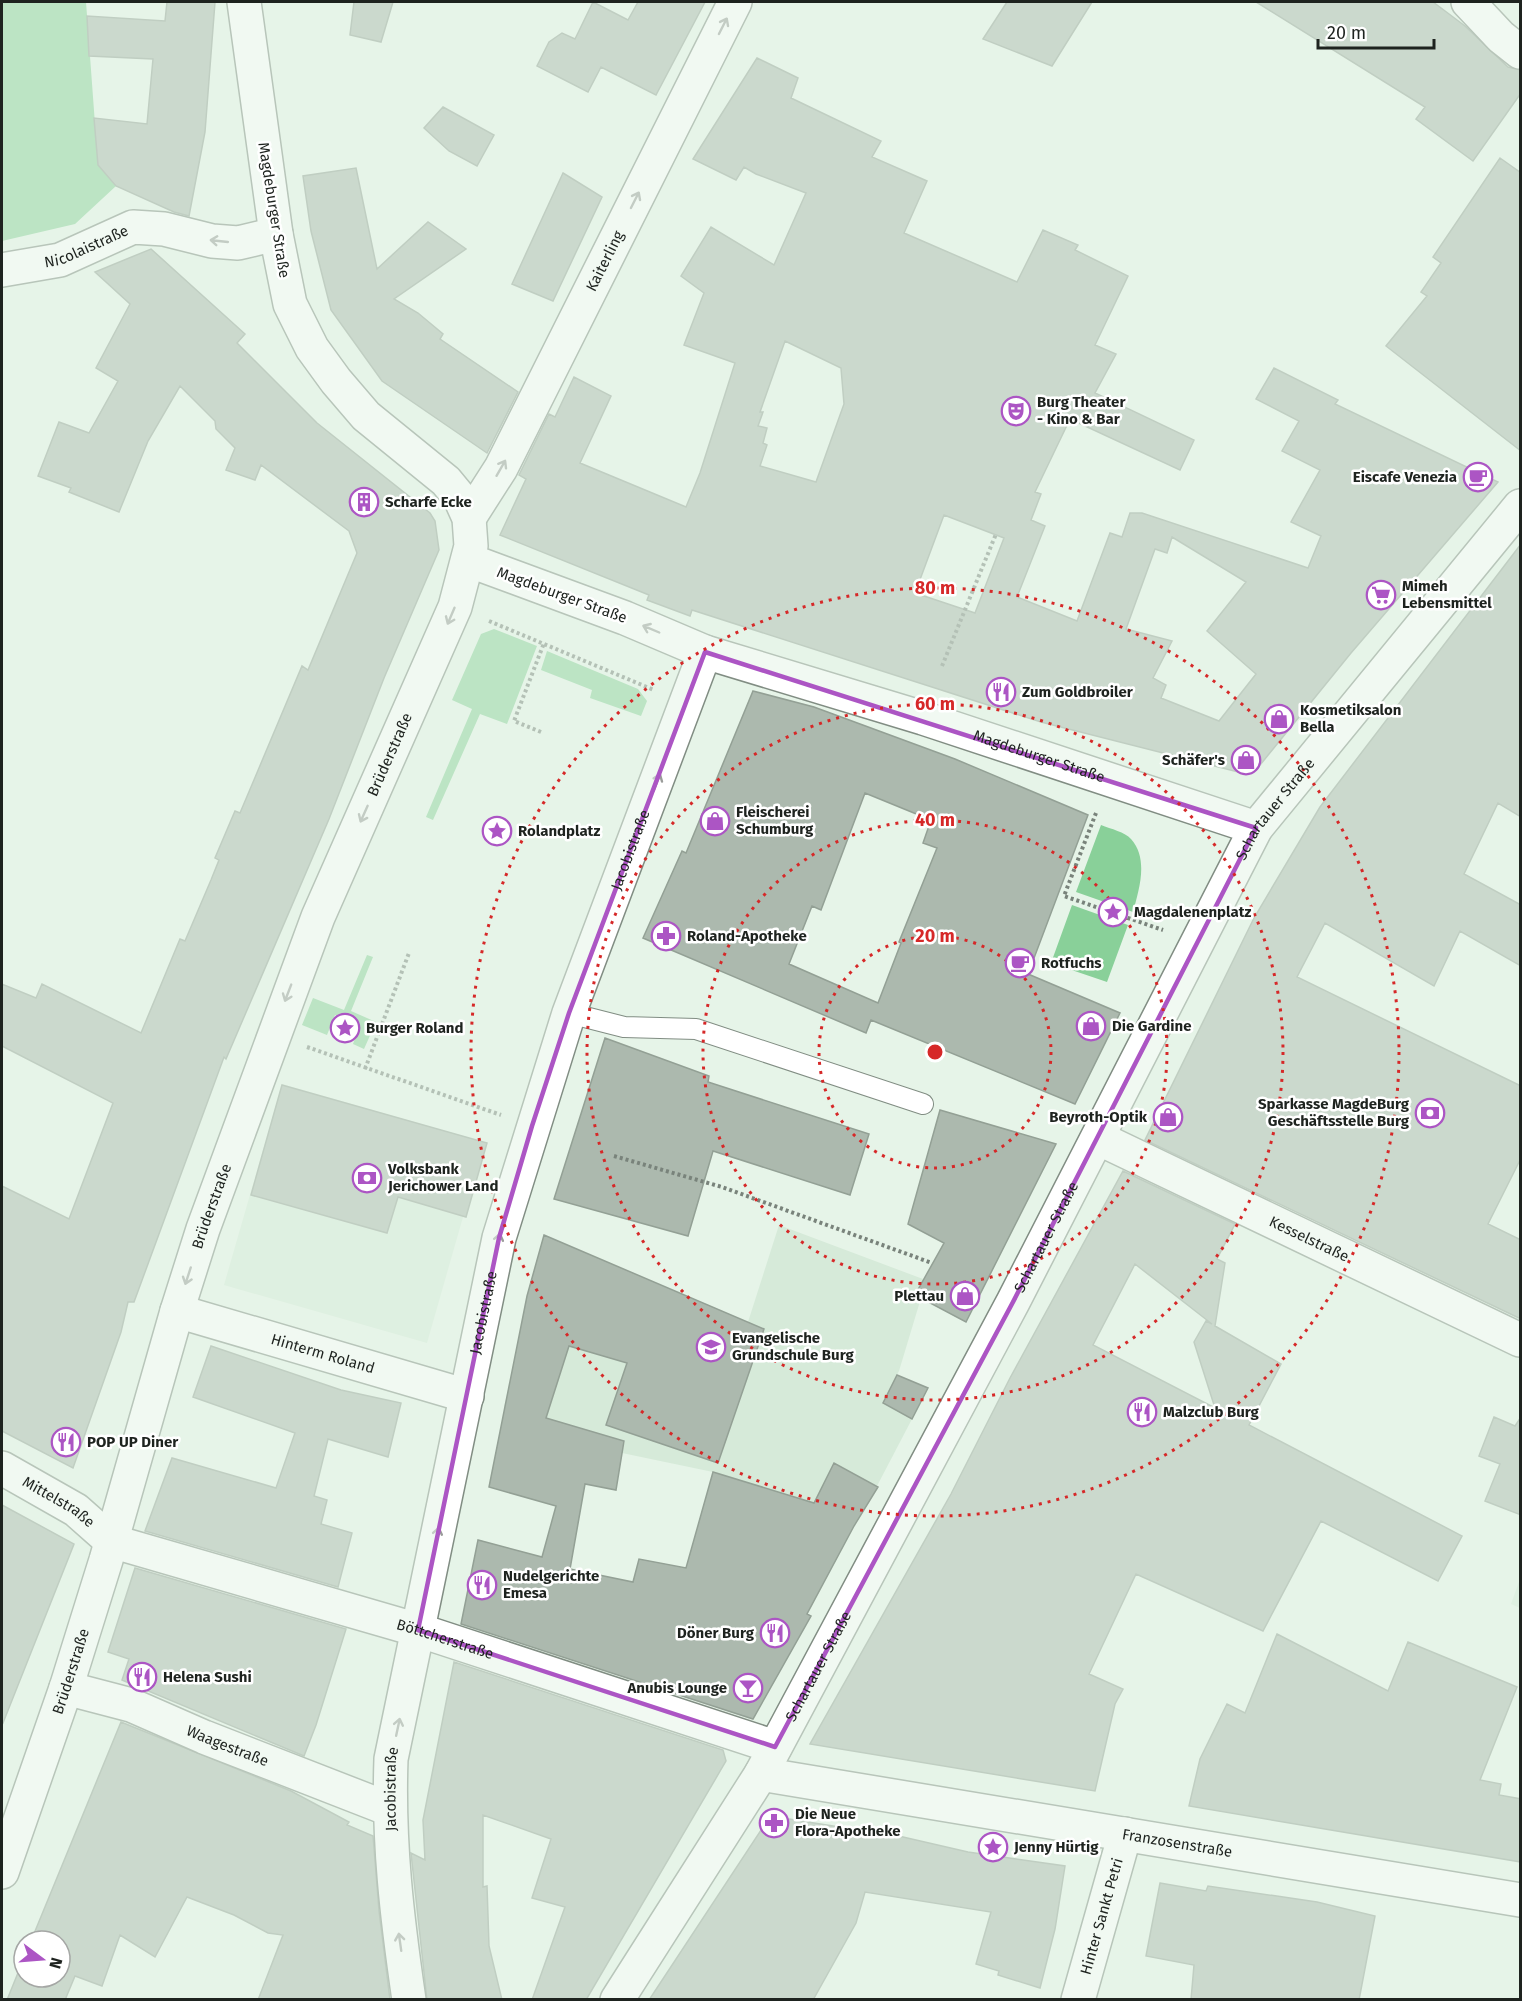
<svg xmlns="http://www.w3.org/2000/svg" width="1522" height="2001" font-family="'Fira Sans',sans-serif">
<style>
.built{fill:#d6ead9}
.green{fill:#89d099}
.building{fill:#acb9ae;stroke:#93a095;stroke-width:1.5;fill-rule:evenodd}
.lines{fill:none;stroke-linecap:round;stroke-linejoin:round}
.lane-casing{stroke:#818d83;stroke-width:22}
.street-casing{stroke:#818d83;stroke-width:36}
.secondary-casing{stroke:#818d83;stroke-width:36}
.path{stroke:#79837b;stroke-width:4;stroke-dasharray:3 3;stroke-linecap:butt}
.lane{stroke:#fff;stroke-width:20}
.street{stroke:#fff;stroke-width:33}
.secondary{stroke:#fff;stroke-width:33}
.oneway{stroke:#9a9c9a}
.marked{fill:none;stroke:#ac55c4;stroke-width:4.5;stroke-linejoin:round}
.ring{fill:none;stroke:#d62828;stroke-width:3;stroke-dasharray:3 6}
.labels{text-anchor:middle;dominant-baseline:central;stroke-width:5;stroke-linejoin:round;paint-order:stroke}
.street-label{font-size:15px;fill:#1e231f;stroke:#fff}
.poi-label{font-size:15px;font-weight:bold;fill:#1e231f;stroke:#fff;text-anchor:start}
.centre{fill:#d62828;stroke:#fff;stroke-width:3}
.ring-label{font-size:18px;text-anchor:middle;font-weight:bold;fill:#d62828;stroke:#fff;stroke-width:5;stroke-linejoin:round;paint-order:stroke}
</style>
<rect width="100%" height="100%" fill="#e6f4e8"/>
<path class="built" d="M282,1084L487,1143L466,1217H463L427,1343L224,1285Z
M779,1225L923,1279L915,1295L921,1298L899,1371L883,1403L912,1419L877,1486L834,1463L814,1503L713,1472L622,1453L625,1441L504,1407L540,1249L626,1272L748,1322Z
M1520,1579V1608L1511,1604Z"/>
<path class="green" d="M2,2H86L98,165L116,186L75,224L2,241Z
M494,629L537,646L507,724L480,714L433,820L426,817L472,709L452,700L481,634Z
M547,651L638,689L647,701L641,716L590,698L592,690L541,670Z
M1101,825C1111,829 1125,832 1131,839C1149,859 1139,890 1133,912L1076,892Z
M1072,905L1128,925L1107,982L1051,963Z
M367,955L373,957L351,1011L376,1022L364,1049L353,1044L360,1025L335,1015L327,1035L302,1025L313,998L344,1010Z"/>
<path class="building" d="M167,2H215L205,132L189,216L174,212L116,186L98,165L94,118L147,124L153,59L89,56L87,16L165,21Z
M354,2H393L381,42L350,35Z
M593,2L628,20L638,2H705L656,95L601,67L588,92L537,66L549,42L562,33L575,39Z
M1007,2H1092L1052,66L983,39Z
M1256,2H1433L1465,26L1508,67L1521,70V93L1473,161L1416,119L1425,107Z
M757,58L798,78L791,98L881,141L872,157L927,181L904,233L1017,282L1043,230L1078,245L1075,250L1128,276L1095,345L1116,354L1095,393L1194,440L1180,470L1070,419L1035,492L1041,494L1031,520L1045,526L1017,597L1077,621L1110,533L1122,537L1130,513H1142L1308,568L1321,536L1291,522L1320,470L1282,451L1299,421L1256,399L1274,368L1338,400L1335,404L1498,482L1351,653L1256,770L1246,774L1041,722L692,610L690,616L647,600L649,595L500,535L526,479L519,475L549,414L555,417L574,377L611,396L580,463L686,507L700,473L735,363L684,345L704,293L681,276L711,227L774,265L806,193L756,174L744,167L736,180L693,159ZM785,341L841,368L844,404L816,482L760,466L767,445L763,443L767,428L758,426L763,412H760ZM944,515L1004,538L975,613L915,593ZM1172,537L1246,582L1207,631L1256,674L1219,721L1161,698L1166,685L1153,678L1172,641L1126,629L1155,549L1167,553Z
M443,107L494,135L477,166L449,151L424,128Z
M1500,158L1521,173V451L1386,346L1427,296L1421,292L1441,263L1433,257Z
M356,168L377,269L428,222L466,249L394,299L418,313L443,334L440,339L518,392L487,453L382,381L331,310L311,231L303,176Z
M563,173L602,197L553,301L512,284Z
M151,249L245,334L237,343L317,423L430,513L435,521L439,550L384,678L329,819L226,1059L224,1057L134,1302H128L121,1332L73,1468L2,1431V1186L69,1219L113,1103L2,1046V984L36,998L42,984L141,1033L180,939L185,941L211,880L219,860L215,858L235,811L240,813L302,666L308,670L357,553L349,531L261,465L255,480L226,470L235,448L216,429L215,421L180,386L148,441L119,512L69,492L71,488L38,476L59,422L89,433L118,381L96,368L130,304L95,272Z
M1521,544V817L1498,803L1464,874L1521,905V966L1460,931L1434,986L1325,923L1297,977L1521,1086V1158L1488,1224L1521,1240V1319L1145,1140L1254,918L1320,807Z
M753,691L814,707L955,759L1088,815L1028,974L1120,1013L1075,1104L871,1020L866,1033L643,938L682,851L686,853ZM865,793L931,820L923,843L937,848L899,942L901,943L878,1003L789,964L812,906L821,910Z
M605,1038L709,1076L708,1082L869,1134L850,1195L713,1151L688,1236L554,1199Z
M282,1085L487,1143L466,1217L398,1197L387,1233L251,1195Z
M940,1110L1056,1144L966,1322L915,1295L944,1243L908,1224Z
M1123,1171L1235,1224L1217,1259L1225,1263L1215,1326L1281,1364L1249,1425L1462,1536L1438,1581L1321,1521L1263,1631L1136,1574L1089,1674L1123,1689L1115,1704L1095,1791L810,1744L951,1494L1010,1378ZM1135,1264L1212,1324L1206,1321L1194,1342L1215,1408L1093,1345Z
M544,1235L764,1329L718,1463L606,1425L627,1363L569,1346L546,1418L624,1441L616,1490L585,1484L570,1569L633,1582L639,1559L686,1568L713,1472L814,1503L834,1463L878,1487L854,1526L807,1614L811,1616L753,1719L461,1624L478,1540L542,1557L556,1506L489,1487L527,1296Z
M211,1346L341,1390L401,1403L388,1457L328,1439L314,1496L327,1500L321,1524L352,1533L338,1587L145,1531L172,1458L276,1488L295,1433L193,1397Z
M897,1375L928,1388L912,1419L883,1403Z
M1494,1417L1515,1426L1521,1417V1515L1485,1501L1500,1464L1479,1456Z
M2,1505L74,1544L3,1723L2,1722Z
M135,1568L346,1629L316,1725L304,1756L122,1680L129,1659L108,1652Z
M1277,1634L1388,1691L1408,1642L1517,1687L1480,1780L1501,1784L1499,1795L1521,1799V1862L1189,1806L1200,1759L1227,1704L1245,1713Z
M454,1662L723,1750L726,1761L586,2000H532L565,1907L532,1898L551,1839L483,1815V1887L487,1886L489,1946L502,2000H427L411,1853L425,1860L423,1820Z
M121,1722L291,1791L349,1822L347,1825L373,1836L379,1911L390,2000H258L283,1935L268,1933L234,1915L187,1897L155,1957L120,1935L102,1986L75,1976L65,2000H7L24,1958V1977H60V1941H31Z
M776,1817L903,1837L968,1852L1065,1866L1055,1929L1040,1988L998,1975L999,1971L976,1964L991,1912L865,1892L856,1923L813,2000H649L767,1821Z
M1160,1883L1206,1891L1208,1886L1317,1902L1375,1916L1359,2000H1191L1194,1965L1146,1956Z"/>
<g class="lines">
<g class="lane-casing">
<path id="lane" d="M569,1013L624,1027L696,1029L923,1104"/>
</g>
<g class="street-casing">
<g id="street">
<path d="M1468,2L1501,37L1520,52"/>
<path id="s1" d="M2,270L60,260L133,227L164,229L212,241L238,243L276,234"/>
<path id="s2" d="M469,518L501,468L735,2"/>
<path id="s3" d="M705,652L923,718L1256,828"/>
<path id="s4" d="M1098,1138L1520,1340"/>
<path id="s5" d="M177,1311L467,1396"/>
<path id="s6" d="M2,1468L76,1510L111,1541L418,1630L775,1747"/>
<path id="s7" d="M66,1688L131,1705L204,1737L389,1809"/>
<path id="s8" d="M761,1774L1520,1900"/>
<path id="s9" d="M617,2000L761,1774L1013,1302L1256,828L1520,506"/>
<path id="s10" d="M1078,2000L1125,1834"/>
</g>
</g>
<g class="secondary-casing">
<g id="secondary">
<path id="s11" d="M2,1872L66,1688L106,1560L177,1311L203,1229L318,917L455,607L471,546L469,518L460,498L446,481L366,416L336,381L312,348L290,304L276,234L244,2"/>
<path id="s12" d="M409,2000C397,1918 388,1842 391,1759L499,1238L569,1013L705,652L625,618L468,560"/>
</g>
</g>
<path class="path" d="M489,621L654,690
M942,666L996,534
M541,732L514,721L544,643
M1096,813L1064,896L1163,930
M307,1047L501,1115
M365,1069L409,953
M614,1156L722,1187L932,1263"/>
<use href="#lane" class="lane"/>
<use href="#street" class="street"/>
<use href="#secondary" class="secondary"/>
</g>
<defs><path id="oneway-shaft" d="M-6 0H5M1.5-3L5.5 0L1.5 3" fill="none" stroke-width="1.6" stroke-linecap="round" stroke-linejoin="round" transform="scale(1.5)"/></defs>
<g class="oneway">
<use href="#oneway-shaft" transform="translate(723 26) rotate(-63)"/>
<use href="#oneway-shaft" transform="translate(635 200) rotate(-63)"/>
<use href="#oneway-shaft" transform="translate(219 241) rotate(-174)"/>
<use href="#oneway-shaft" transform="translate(501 468) rotate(-60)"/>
<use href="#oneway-shaft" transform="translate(451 616) rotate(113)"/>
<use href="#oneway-shaft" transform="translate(651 629) rotate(-157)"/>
<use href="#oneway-shaft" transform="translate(657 782) rotate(-69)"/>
<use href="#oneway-shaft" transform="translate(364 814) rotate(114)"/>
<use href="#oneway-shaft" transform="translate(288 993) rotate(111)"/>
<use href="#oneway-shaft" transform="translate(498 1242) rotate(-77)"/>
<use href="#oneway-shaft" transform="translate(188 1276) rotate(108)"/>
<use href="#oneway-shaft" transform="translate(437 1536) rotate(-78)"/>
<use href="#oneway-shaft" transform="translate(398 1727) rotate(-78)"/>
<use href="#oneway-shaft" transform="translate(400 1942) rotate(-98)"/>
</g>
<path d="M0 0H1522V2001H0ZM705,652L1256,828L1013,1302L775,1747L418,1630L499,1238L532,1126L569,1013Z" fill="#e6f4e8" fill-opacity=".55" fill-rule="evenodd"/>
<path class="marked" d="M705,652L1256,828L1013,1302L775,1747L418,1630L499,1238L532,1126L569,1013Z"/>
<g class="ring">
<circle cx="935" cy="1052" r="116"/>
<circle cx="935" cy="1052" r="232"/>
<circle cx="935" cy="1052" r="348"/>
<circle cx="935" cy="1052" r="464"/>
</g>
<defs>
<g id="theatre-ring" transform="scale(1.5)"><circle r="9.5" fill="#fff" stroke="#ac55c4" stroke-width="1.5"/><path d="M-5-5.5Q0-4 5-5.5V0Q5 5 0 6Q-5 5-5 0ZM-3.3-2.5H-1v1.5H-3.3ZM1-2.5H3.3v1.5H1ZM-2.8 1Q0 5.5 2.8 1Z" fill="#ac55c4"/></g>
<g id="cafe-ring" transform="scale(1.5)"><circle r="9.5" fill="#fff" stroke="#ac55c4" stroke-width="1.5"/><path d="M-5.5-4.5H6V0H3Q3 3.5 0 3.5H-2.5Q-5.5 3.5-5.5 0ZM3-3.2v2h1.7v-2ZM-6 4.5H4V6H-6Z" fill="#ac55c4"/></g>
<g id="building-ring" transform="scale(1.5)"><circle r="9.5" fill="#fff" stroke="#ac55c4" stroke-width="1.5"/><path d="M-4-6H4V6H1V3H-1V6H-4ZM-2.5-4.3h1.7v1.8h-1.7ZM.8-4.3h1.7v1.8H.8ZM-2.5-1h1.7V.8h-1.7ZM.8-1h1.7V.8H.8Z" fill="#ac55c4"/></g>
<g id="supermarket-ring" transform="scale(1.5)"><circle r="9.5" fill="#fff" stroke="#ac55c4" stroke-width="1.5"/><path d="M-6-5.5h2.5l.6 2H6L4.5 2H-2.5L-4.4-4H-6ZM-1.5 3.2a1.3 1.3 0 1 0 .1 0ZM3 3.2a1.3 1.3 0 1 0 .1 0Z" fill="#ac55c4"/></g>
<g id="restaurant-ring" transform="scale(1.5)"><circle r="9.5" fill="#fff" stroke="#ac55c4" stroke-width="1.5"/><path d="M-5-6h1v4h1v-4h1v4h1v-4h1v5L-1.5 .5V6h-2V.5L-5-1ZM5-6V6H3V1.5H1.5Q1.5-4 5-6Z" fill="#ac55c4"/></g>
<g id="shop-ring" transform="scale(1.5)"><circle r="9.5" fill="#fff" stroke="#ac55c4" stroke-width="1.5"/><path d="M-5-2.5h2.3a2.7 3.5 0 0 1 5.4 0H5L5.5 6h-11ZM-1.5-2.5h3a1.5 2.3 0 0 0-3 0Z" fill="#ac55c4"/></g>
<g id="sight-ring" transform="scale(1.5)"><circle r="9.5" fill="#fff" stroke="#ac55c4" stroke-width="1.5"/><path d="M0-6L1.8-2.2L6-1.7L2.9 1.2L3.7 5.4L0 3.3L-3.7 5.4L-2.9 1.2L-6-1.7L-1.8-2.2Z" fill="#ac55c4"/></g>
<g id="pharmacy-ring" transform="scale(1.5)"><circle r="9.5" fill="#fff" stroke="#ac55c4" stroke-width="1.5"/><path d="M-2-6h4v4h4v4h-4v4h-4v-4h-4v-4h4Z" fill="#ac55c4"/></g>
<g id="bank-ring" transform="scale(1.5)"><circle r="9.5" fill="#fff" stroke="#ac55c4" stroke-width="1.5"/><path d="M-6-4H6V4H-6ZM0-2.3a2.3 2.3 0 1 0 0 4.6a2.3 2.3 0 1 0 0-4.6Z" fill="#ac55c4"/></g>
<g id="school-ring" transform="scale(1.5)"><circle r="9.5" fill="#fff" stroke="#ac55c4" stroke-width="1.5"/><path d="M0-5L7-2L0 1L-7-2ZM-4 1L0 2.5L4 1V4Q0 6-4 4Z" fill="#ac55c4"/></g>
<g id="bar-ring" transform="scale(1.5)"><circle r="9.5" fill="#fff" stroke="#ac55c4" stroke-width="1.5"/><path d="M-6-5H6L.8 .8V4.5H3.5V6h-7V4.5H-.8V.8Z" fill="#ac55c4"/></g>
</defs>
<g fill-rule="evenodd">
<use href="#theatre-ring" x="1016" y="411"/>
<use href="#cafe-ring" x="1478" y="477"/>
<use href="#building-ring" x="364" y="502"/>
<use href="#supermarket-ring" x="1381" y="595"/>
<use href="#restaurant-ring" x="1001" y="692"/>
<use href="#shop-ring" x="1279" y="719"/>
<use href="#shop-ring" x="1246" y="760"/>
<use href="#shop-ring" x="715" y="821"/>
<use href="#sight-ring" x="497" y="831"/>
<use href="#sight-ring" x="1113" y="912"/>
<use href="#pharmacy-ring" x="666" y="936"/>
<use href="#cafe-ring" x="1020" y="963"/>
<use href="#shop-ring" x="1091" y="1026"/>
<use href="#sight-ring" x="345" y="1028"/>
<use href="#bank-ring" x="1430" y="1113"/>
<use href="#shop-ring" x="1168" y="1117"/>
<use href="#bank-ring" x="367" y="1178"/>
<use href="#shop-ring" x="965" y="1296"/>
<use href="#school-ring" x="711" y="1347"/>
<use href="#restaurant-ring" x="1142" y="1412"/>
<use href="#restaurant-ring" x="66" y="1442"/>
<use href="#restaurant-ring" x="482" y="1585"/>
<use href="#restaurant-ring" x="775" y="1633"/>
<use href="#restaurant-ring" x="142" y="1677"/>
<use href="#bar-ring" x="748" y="1688"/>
<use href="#pharmacy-ring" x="774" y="1823"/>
<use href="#sight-ring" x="993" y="1847"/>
</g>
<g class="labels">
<g class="street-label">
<text transform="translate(274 210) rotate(81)">Magdeburger Straße</text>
<text stroke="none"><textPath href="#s1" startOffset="88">Nicolaistraße</textPath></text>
<text stroke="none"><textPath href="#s2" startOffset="291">Kaiterling</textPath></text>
<text transform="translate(562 595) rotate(20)">Magdeburger Straße</text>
<text stroke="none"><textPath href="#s11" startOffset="1184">Brüderstraße</textPath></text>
<text stroke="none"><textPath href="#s3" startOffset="350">Magdeburger Straße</textPath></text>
<text stroke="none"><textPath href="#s9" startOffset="1362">Schartauer Straße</textPath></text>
<text stroke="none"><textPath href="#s12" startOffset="1184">Jacobistraße</textPath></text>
<text stroke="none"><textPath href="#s11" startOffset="698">Brüderstraße</textPath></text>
<text stroke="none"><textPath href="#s9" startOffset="876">Schartauer Straße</textPath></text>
<text stroke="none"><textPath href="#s4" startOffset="234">Kesselstraße</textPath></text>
<text stroke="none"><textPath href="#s12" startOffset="698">Jacobistraße</textPath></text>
<text stroke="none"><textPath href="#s5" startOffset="152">Hinterm Roland</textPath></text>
<text stroke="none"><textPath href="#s6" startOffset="66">Mittelstraße</textPath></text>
<text stroke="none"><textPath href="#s6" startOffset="480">Böttcherstraße</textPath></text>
<text stroke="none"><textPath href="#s9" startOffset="390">Schartauer Straße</textPath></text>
<text stroke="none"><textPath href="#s11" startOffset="212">Brüderstraße</textPath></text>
<text stroke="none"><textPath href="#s7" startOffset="172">Waagestraße</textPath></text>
<text stroke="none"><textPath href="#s12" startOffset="212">Jacobistraße</textPath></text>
<text stroke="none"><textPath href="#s8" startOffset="422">Franzosenstraße</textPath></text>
<text stroke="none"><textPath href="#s10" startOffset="87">Hinter Sankt Petri</textPath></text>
</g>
<g class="poi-label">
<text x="1037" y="402">Burg Theater<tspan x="1037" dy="17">- Kino &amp; Bar</tspan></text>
<text x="1457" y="477" text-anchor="end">Eiscafe Venezia</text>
<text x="385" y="502">Scharfe Ecke</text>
<text x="1402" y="586">Mimeh<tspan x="1402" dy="17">Lebensmittel</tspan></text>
<text x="1022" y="692">Zum Goldbroiler</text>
<text x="1300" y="710">Kosmetiksalon<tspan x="1300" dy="17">Bella</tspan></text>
<text x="1225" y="760" text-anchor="end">Schäfer's</text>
<text x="736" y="812">Fleischerei<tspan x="736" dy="17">Schumburg</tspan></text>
<text x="518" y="831">Rolandplatz</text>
<text x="1134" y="912">Magdalenenplatz</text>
<text x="687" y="936">Roland-Apotheke</text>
<text x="1041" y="963">Rotfuchs</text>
<text x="1112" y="1026">Die Gardine</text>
<text x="366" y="1028">Burger Roland</text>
<text x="1409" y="1104" text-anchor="end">Sparkasse MagdeBurg<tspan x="1409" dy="17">Geschäftsstelle Burg</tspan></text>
<text x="1147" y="1117" text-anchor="end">Beyroth-Optik</text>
<text x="388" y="1169">Volksbank<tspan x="388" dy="17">Jerichower Land</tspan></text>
<text x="944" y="1296" text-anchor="end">Plettau</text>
<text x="732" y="1338">Evangelische<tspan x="732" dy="17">Grundschule Burg</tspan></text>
<text x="1163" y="1412">Malzclub Burg</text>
<text x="87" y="1442">POP UP Diner</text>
<text x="503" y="1576">Nudelgerichte<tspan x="503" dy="17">Emesa</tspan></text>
<text x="754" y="1633" text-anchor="end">Döner Burg</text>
<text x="163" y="1677">Helena Sushi</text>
<text x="727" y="1688" text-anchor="end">Anubis Lounge</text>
<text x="795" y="1814">Die Neue<tspan x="795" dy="17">Flora-Apotheke</tspan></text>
<text x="1014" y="1847">Jenny Hürtig</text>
</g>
</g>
<circle cx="935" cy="1052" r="9" class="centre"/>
<g class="ring-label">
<text x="935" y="594">80 m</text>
<text x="935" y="710">60 m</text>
<text x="935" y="826">40 m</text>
<text x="935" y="942">20 m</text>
</g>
<rect width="1522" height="2001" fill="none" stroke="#1e231f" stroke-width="6"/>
<g transform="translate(42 1959) rotate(106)"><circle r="28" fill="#ffffff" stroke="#a5a7a5" stroke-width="1.5"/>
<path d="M0-4.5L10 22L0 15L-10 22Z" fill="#ac55c4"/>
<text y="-9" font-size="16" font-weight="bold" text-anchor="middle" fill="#1e231f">N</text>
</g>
<path d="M1318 39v9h116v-9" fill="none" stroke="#1e231f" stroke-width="3"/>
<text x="1327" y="39" font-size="18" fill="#1e231f" stroke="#ffffff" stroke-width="4.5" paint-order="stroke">20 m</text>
</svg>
